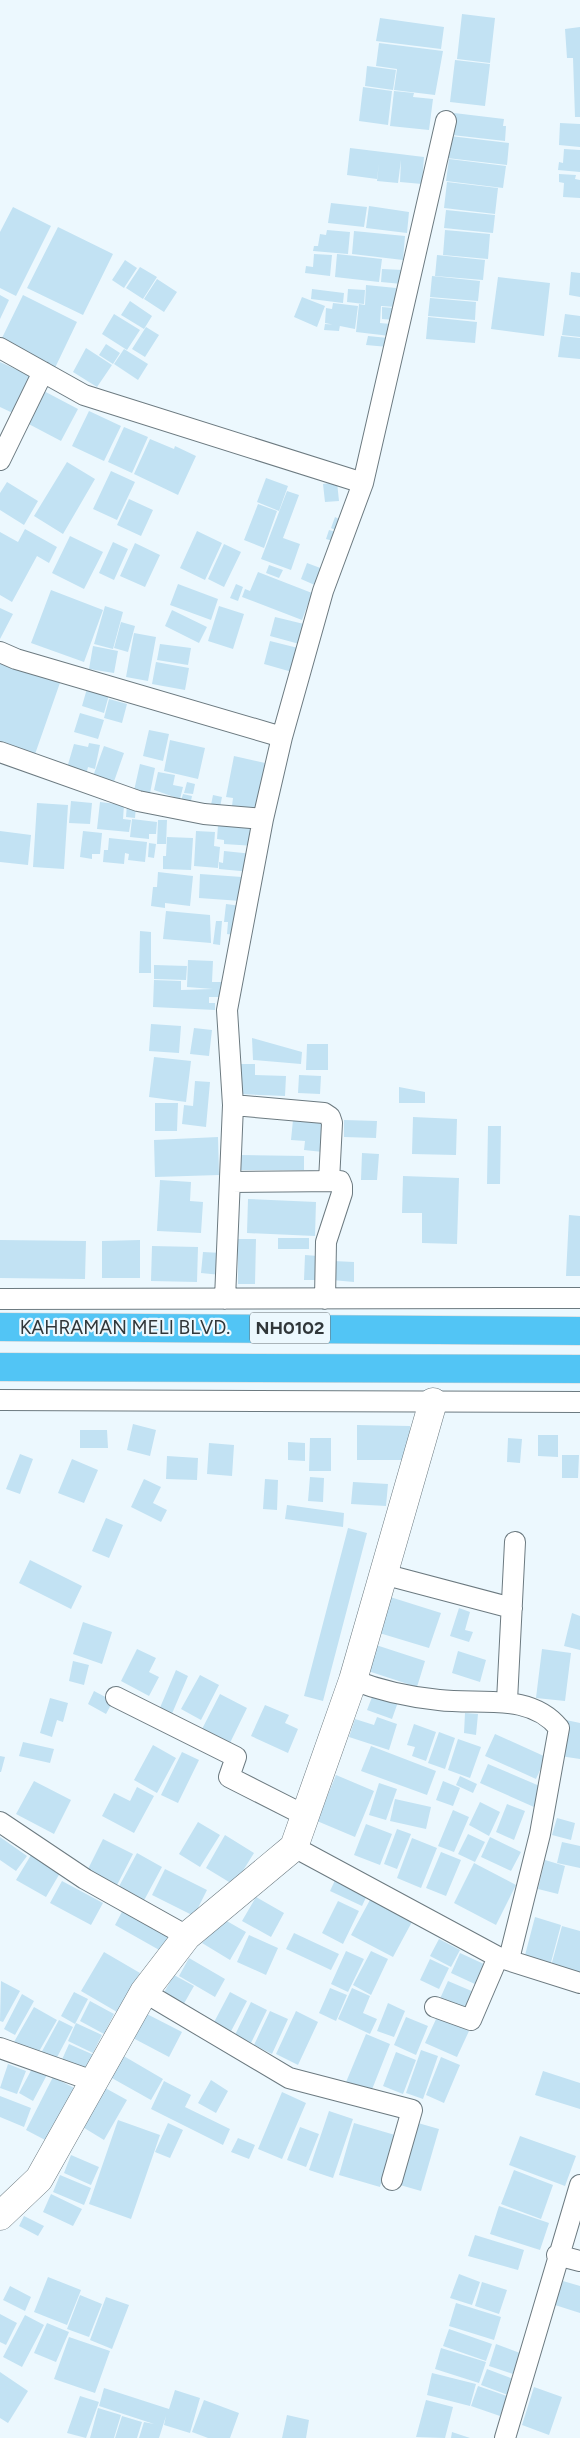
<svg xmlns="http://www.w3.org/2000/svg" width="580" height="2438" font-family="Figtree,sans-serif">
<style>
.building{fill:#c2e2f3}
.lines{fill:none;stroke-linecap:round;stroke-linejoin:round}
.street-casing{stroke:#6c7a80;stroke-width:22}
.secondary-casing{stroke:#6c7a80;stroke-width:29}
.highway-casing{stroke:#d2d3d4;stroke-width:29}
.street{stroke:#fff;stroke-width:20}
.secondary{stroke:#fff;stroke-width:28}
.highway{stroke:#52c5f5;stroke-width:28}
.labels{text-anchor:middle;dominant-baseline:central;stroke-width:4.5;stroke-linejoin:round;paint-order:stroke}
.shield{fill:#ecf8fe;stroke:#697175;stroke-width:1}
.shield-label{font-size:18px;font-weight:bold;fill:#31373a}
.street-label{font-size:19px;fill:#31373a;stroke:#ecf8fe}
</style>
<rect width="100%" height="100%" fill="#ecf8fe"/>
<path class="building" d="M462,14L495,18L490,63L457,59Z
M380,18L444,27L441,49L376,41Z
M580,27V117H575L573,58H567L565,29Z
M379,43L443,51L435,95L394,90L397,69L376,66Z
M455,60L490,64L485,106L450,102Z
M367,66L396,70L393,90L365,86Z
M363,87L392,91L388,125L359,121Z
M394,91L414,93L413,97L433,99L429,130L390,126Z
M454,113L504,119L503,126H506L505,141L452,135Z
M560,123L580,124V147L559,145Z
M450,136L509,143L507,165L447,158Z
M350,148L424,157L422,184L400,182L401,160L398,183L377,181L379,163L377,179L347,175Z
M564,149L580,150V172L558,170L559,162L563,163Z
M449,159L506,166L503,188L446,181Z
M559,174L576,175L575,179L580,180V198L563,197L564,183L559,182Z
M447,182L498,188L495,214L444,208Z
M331,203L367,207L364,227L328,223Z
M369,206L409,212L407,233L366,228Z
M13,207L51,226L16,296L0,288V232Z
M446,210L495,215L493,233L444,228Z
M58,227L113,254L83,315L27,288Z
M327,230L350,232L348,254L313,251L314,246H318L320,234L326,235Z
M445,230L490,234L488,259L443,255Z
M354,231L405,236L403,260L352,254Z
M314,254L332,255L330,276L305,273L306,266L313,267Z
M337,254L382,259L379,282L335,277Z
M437,255L485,260L483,280L435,276Z
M125,260L137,268L124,288L112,280Z
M140,267L157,277L143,299L126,288Z
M382,269L403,270L402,284L381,282Z
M571,272L580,273V297L569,295Z
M432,276L480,281L478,301L430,297Z
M498,277L550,283L544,336L491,329Z
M157,279L177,292L164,312L144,299Z
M366,285L396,288L395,307L381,306L380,323L391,324L390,336L356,332L359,304L365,305Z
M312,289L344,293L343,303L311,299Z
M348,289L365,290L364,304L347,302Z
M0,295L9,300L0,319Z
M23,295L77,322L53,372L0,342Z
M302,297L325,306L317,327L294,317Z
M430,298L476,302L475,320L428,316Z
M130,301L152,316L144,329L121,315Z
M333,303L358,306L355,329L325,323L326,308L332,309Z
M382,307L394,308V320L382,319Z
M114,314L140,330L127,350L102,334Z
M565,314L580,316V337L562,335Z
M428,317L477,322L475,343L426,339Z
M325,324L340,325L339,331L324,330Z
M146,327L159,335L145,357L132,349Z
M368,336L388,338V347L366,345Z
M561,336L580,338V359L558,357Z
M106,344L120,353L113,364L99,355Z
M86,348L112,365L97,387L73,372Z
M124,349L148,364L138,380L114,364Z
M0,362L35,378L17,415L0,407Z
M40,389L78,409L61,441L23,421Z
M89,411L121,426L104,461L72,446Z
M124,427L148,437L132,473L108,462Z
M150,439L174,449L175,446L196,456L178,495L134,474Z
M67,462L95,479L63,534L34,516Z
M111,471L135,482L117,520L93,509Z
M266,478L288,486L279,511L257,502Z
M7,482L38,501L24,525L0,510V493Z
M337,482L339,501L325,502L323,484Z
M287,491L299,495L283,538L300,544L291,570L261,559Z
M129,499L153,510L141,536L117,525Z
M258,504L277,511L264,548L244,540Z
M335,517L341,520L337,531L331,528Z
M25,529L57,547L49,563L37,556L12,602L0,595V532L18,542Z
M329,530L336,532L333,541L326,539Z
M197,531L222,543L205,580L180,568Z
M70,536L103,552L84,589L52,573Z
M113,542L128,549L114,580L99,573Z
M135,543L160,555L145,587L120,576Z
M224,544L241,552L224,587L208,579Z
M307,563L323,569L317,586L301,579Z
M269,565L283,570L279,578L266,573Z
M258,572L312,593L302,620L242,597L245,589L250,591Z
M178,584L218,599L211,620L170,605Z
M236,584L243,587L238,601L230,598Z
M51,590L103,610L84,662L31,643Z
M105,606L123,612L113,649L94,644Z
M219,606L244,614L233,649L208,641Z
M0,608L13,614L0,639Z
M172,610L207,627L199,643L165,626Z
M275,617L308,625L303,645L270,636Z
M121,622L135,626L128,652L114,648Z
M134,633L156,637L148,681L126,677Z
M270,641L298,648L292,672L264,664Z
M160,644L191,648L188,665L157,660Z
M93,646L118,651L114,673L89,669Z
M0,655L62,677L34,757L0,745Z
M156,662L189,668L185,690L152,684Z
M88,685L110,691L104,713L82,706Z
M109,699L127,704L122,723L104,718Z
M80,713L104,720L98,739L74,732Z
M149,730L169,734L163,761L143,756Z
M170,740L205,748L198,779L164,771Z
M89,743L100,745L95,769L88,767L86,775L67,768L74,744L88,747Z
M104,746L124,753L111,790L91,782Z
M234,756L265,763L255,811L232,806L233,798L226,797Z
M140,764L155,768L149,798L133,795Z
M158,772L175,775L173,785L183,787L180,799L154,790Z
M187,782L195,784L193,794L184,793Z
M183,794L192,796L189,810L179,808Z
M213,795L222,797L220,807L211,805Z
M71,801L92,803L90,824L69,823Z
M100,802L124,805L123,819L131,820L129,832L97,829Z
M37,803L68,805L64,869L33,867Z
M127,804L136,805L135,818L126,817Z
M132,819L157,822L156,834H149V839L130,837Z
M158,820H167L166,844H157Z
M218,825L256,828L255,846L224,844V840L217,839Z
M0,831L31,835L28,865L0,862Z
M83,831L102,833L100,854H92V859L80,857Z
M196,831L215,832L214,846L220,847L218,868L194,866Z
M167,837L193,838L191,870L163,869V856H166Z
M109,838L147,842L145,862L128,860L129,854L125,853L124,864L103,862L104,850H108Z
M149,843L156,844L154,858L148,857Z
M224,851L253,854L251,872L219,869V862L223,863Z
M158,872L193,876L190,906L165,903V908L151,906L153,887H157Z
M200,874L242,877L241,901L199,898Z
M226,904L241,906L239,936L227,934L228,922H224Z
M166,911L210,915L211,943L163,939Z
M216,921H222L220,945L213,944Z
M140,931L151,932V973H139Z
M188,960L213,961L212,982H221V997H209V1003H215V1010L153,1007L154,980L181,981V990L213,989L187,987Z
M154,965L187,966L186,980L154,979Z
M151,1024L181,1026L179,1053L149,1051Z
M194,1028L212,1030L209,1056L190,1054Z
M252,1038L302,1052L301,1064L253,1060Z
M307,1044H328V1070H306Z
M154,1057L191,1061L186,1102L149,1097Z
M240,1064H255V1075L286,1076L285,1096L239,1094Z
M299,1075L321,1076L320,1094L298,1093Z
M195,1081L210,1082L206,1127L182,1124L184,1105L193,1106Z
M399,1087L425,1092V1103H399Z
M155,1103H178L177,1131H155Z
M413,1117L457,1119L456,1155L412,1154Z
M293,1120L326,1122L323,1152L304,1150L305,1141L291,1140Z
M344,1120L377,1121L376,1138L344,1137Z
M488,1126H501L500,1184H487Z
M218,1137L219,1175L155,1177L154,1140Z
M362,1153L379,1154L377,1180H361Z
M240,1155L304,1156V1170H240Z
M403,1176L459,1178L457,1244L422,1243V1213H402Z
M160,1180L191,1182L190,1201L203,1202L201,1233L157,1231Z
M248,1199L316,1202L315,1236L247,1233Z
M569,1215L580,1216V1276H566Z
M278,1238H309V1249H278Z
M238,1239H256L255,1284H238Z
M0,1240L86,1241L85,1279L0,1278Z
M140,1240V1278H102V1241Z
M152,1246L198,1247L197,1282L151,1281Z
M203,1252L222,1253L221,1275L201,1273Z
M305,1255L318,1256L316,1280H304Z
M333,1261L354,1262V1282L332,1280Z
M133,1424L156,1430L150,1456L127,1450Z
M357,1425L410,1426L409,1460H357Z
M80,1430H107L108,1448H80Z
M538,1435H558V1457L538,1456Z
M310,1438H331V1471H309Z
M508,1438L522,1439L520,1463L507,1462Z
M288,1442L305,1443V1461L288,1460Z
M209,1443L234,1445L232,1476L207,1474Z
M20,1454L33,1459L20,1494L6,1489Z
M562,1455H579L578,1478H562Z
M167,1456L198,1458L197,1480L166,1479Z
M72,1459L98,1470L84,1503L58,1493Z
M310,1477L324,1478L323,1502L308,1501Z
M144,1479L161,1487L153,1503L167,1510L161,1522L131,1507Z
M265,1479L278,1480L277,1510L263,1509Z
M353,1482L388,1484L386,1506L351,1504Z
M287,1505L344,1513L343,1527L285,1519Z
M106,1518L123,1525L109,1558L92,1551Z
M348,1528L367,1533L323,1701L304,1696Z
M30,1560L82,1586L71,1609L19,1583Z
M387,1596L441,1613L429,1648L376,1632Z
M459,1608L470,1612L465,1630L473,1632L469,1642L450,1636Z
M572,1613L580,1616V1650L564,1646Z
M83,1622L112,1632L102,1664L73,1654Z
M376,1645L425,1661L417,1687L368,1671Z
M137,1649L156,1658L149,1672L159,1677L149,1696L121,1681Z
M542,1649L571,1653L565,1701L536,1698Z
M458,1651L486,1660L480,1682L452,1673Z
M73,1661L89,1665L84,1685L69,1681Z
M176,1670L188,1676L171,1716L159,1710Z
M200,1675L219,1685L201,1720L181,1709Z
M94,1691L113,1701L106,1714L88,1704Z
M374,1692L398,1702L392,1719L367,1710Z
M220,1694L247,1708L228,1747L200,1733Z
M50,1698L68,1703L63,1722L57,1720L52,1737L40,1733Z
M265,1705L289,1715L285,1723L298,1729L288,1753L251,1736Z
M465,1713L478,1714L476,1735L464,1733Z
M377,1717L397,1724L389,1750L349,1737L355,1719L374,1725Z
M566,1720L580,1723V1759L560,1756Z
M414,1724L436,1732L426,1761L412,1756L415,1747L407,1745Z
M439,1732L455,1738L445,1769L428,1763Z
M495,1734L546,1757L536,1779L485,1756Z
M458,1739L481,1747L470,1778L448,1770Z
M23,1742L54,1749L50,1763L19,1756Z
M153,1745L176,1758L157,1793L134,1780Z
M371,1746L436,1771L427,1795L361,1771Z
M182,1752L199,1760L178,1803L161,1795Z
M0,1756L5,1757L1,1772H0Z
M488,1764L542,1787L534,1807L480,1783Z
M336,1775L374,1791L355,1837L317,1821Z
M460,1776L477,1784L473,1793L456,1785Z
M34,1781L71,1800L54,1834L16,1814Z
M443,1781L460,1788L453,1806L436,1800Z
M379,1783L397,1789L386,1820L369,1815Z
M137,1787L154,1796L134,1833L102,1816L114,1793L130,1801Z
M395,1799L431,1807L426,1829L390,1821Z
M480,1802L500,1812L489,1836L469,1825Z
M507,1804L525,1811L514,1840L496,1832Z
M453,1810L469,1817L454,1852L438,1846Z
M557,1818L575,1823L571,1840L552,1835Z
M198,1822L220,1835L200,1867L179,1854Z
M366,1824L392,1834L380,1865L354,1855Z
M397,1829L411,1834L397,1869L384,1864Z
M468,1834L485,1842L475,1862L458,1854Z
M225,1835L254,1853L234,1885L206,1868Z
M0,1837L27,1856L16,1871L0,1860Z
M490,1837L521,1852L511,1871L481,1857Z
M412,1838L437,1848L421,1888L397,1878Z
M103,1839L133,1854L116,1887L87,1871Z
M562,1842L580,1846V1868L557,1863Z
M441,1852L461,1860L446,1896L426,1888Z
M137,1853L162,1867L141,1906L116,1892Z
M31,1855L60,1873L46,1897L16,1880Z
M545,1860L565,1866L558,1894L538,1889Z
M474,1863L516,1885L496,1925L454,1903Z
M165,1869L207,1890L194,1916L152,1895Z
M338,1874L370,1889L362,1906L330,1891Z
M62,1881L103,1903L91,1925L50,1903Z
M256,1897L284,1913L271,1937L242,1921Z
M371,1898L413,1920L393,1957L351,1935Z
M338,1901L359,1911L343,1944L322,1933Z
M124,1908L171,1934L161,1951L115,1925Z
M535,1917L561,1925L550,1966L524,1959Z
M225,1920L246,1932L230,1960L202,1943Z
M562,1926L580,1931V1974L551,1966Z
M294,1933L339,1954L331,1970L286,1949Z
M249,1935L278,1948L266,1975L237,1962Z
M439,1939L460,1950L451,1967L430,1956Z
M346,1951L364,1959L348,1992L331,1984Z
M371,1951L388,1959L371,1995L353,1985Z
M104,1952L140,1973L117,2012L81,1991Z
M460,1953L486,1965L477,1985L451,1973Z
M189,1958L225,1979L215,1997L179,1976Z
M430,1959L449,1968L439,1989L420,1980Z
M174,1975L194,1986L182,2007L162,1996Z
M1,1981L20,1991L3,2022L0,2021Z
M448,1981L474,1992L464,2015L438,2003Z
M330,1988L347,1995L336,2021L319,2013Z
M352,1988L370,1996L363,2013L377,2019L370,2034L338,2019Z
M74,1992L88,1999L75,2024L61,2016Z
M230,1992L247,2001L229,2035L212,2026Z
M22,1994L34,2001L15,2035L4,2029Z
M90,2001L114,2014L104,2034L80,2021Z
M251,2002L267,2010L250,2045L234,2037Z
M388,2003L405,2011L394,2037L377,2031Z
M34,2007L57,2020L37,2055L14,2042Z
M270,2011L288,2019L272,2054L254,2045Z
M296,2011L318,2022L298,2065L276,2054Z
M143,2012L182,2032L169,2057L131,2037Z
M406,2017L428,2026L416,2055L394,2045Z
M437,2017L469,2031L457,2057L425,2043Z
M59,2020L73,2027L54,2063L40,2055Z
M76,2023L102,2035L93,2053L68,2041Z
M366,2034L390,2044L369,2097L344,2087Z
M69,2044L94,2055L86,2075L60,2064Z
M421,2050L438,2056L423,2099L406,2093Z
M396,2052L416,2060L403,2094L383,2086Z
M122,2055L163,2079L151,2100L110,2077Z
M441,2057L460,2065L444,2103L426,2095Z
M35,2063L49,2071L33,2101L19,2093Z
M8,2064L26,2071L17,2094L0,2088Z
M543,2071L580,2083V2109L535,2095Z
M53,2077L76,2089L49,2142L26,2130Z
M211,2080L228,2091L216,2113L198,2103Z
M164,2081L191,2095L185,2107L230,2129L223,2145L151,2109Z
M98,2084L127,2100L104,2140L76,2123Z
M282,2092L306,2103L282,2159L258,2149Z
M0,2096L31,2108L24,2127L0,2117Z
M329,2111L353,2119L333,2178L309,2170Z
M118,2120L160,2135L131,2219L89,2204Z
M168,2123L183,2130L170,2158L155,2152Z
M354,2123L395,2135L380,2187L339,2175Z
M418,2123L439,2129L421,2191L400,2185Z
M300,2127L319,2134L306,2167L287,2160Z
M520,2136L576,2156L565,2186L509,2165Z
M238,2138L255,2145L249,2159L231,2152Z
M71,2155L99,2167L91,2185L64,2173Z
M514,2170L553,2185L541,2219L501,2204Z
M60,2175L91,2188L84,2205L53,2192Z
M51,2194L82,2209L73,2226L43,2212Z
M499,2206L549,2223L540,2250L490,2234Z
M24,2216L44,2226L38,2236L19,2226Z
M475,2235L524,2250L518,2270L468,2256Z
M459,2274L480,2282L472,2305L450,2298Z
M48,2277L81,2290L67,2325L34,2312Z
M563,2281L580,2286V2313L555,2305Z
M482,2282L507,2290L499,2314L475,2306Z
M10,2286L31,2297L25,2311L3,2300Z
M80,2295L102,2304L89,2337L67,2329Z
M106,2297L129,2305L112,2349L90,2340Z
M456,2303L501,2317L494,2340L449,2326Z
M0,2314L17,2323L6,2345L0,2342Z
M25,2315L44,2325L22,2367L3,2357Z
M47,2323L69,2332L56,2362L34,2353Z
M449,2329L492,2344L486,2361L443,2346Z
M69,2337L110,2351L95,2393L54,2379Z
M496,2344L520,2353L513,2374L489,2366Z
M441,2348L486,2362L479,2383L435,2369Z
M487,2369L513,2379L508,2395L481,2385Z
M0,2372L28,2391L8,2423L0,2418Z
M432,2373L476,2384L470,2406L427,2395Z
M478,2386L507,2396L500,2416L471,2406Z
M534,2387L562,2397L549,2435L522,2425Z
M104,2388L169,2409L175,2390L200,2398L190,2433L164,2425L166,2416L159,2438H139L144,2422L154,2424L99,2406Z
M80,2396L99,2402L86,2438L67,2433Z
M204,2400L239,2413L230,2438H208L192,2432Z
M426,2400L453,2407L445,2438L416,2437Z
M98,2408L121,2415L114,2438H90Z
M287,2415L309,2420L306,2438H282Z
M122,2416L142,2422L137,2438H115Z
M452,2432L470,2438H451Z"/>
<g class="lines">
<g class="street-casing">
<path id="street" d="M0,348L84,395L363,483
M0,460L43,372
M0,652L16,659L282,737
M0,752L138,801L204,814L263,819
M233,1105L324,1113L330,1117L332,1123L329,1181
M231,1182L340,1181L342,1186V1193L326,1242L325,1299
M0,1299L580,1298
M225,1299L233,1105L227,1010L263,819L282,737L323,591L363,483L446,121
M0,1400L580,1402
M383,1574L512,1608
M353,1680C381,1691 409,1697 439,1700C479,1705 530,1692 559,1728L540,1834L509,1959
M116,1697L236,1757L229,1777L306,1816
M507,1701L515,1542
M0,1822L85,1879L187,1936
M294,1847L498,1957L580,1983
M144,1992L289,2078L412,2110L392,2180
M435,2007L471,2020L498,1957
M0,2048L93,2081
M557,2255L580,2261
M505,2438L580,2185"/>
</g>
<g class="secondary-casing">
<path id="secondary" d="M0,2216L39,2179L144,1992L187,1936L294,1847L353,1680L433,1402"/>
</g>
<g class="highway-casing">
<path id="highway" d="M0,1327L580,1331
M0,1367L580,1369"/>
</g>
<use href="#street" class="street"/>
<use href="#secondary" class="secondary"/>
<use href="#highway" class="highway"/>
</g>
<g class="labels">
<rect class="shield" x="250" y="1312.5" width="80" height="31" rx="4"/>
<g class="shield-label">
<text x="290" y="1328">NH0102</text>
</g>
<g class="street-label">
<text x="125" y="1327">KAHRAMAN MELI BLVD.</text>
</g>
</g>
</svg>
